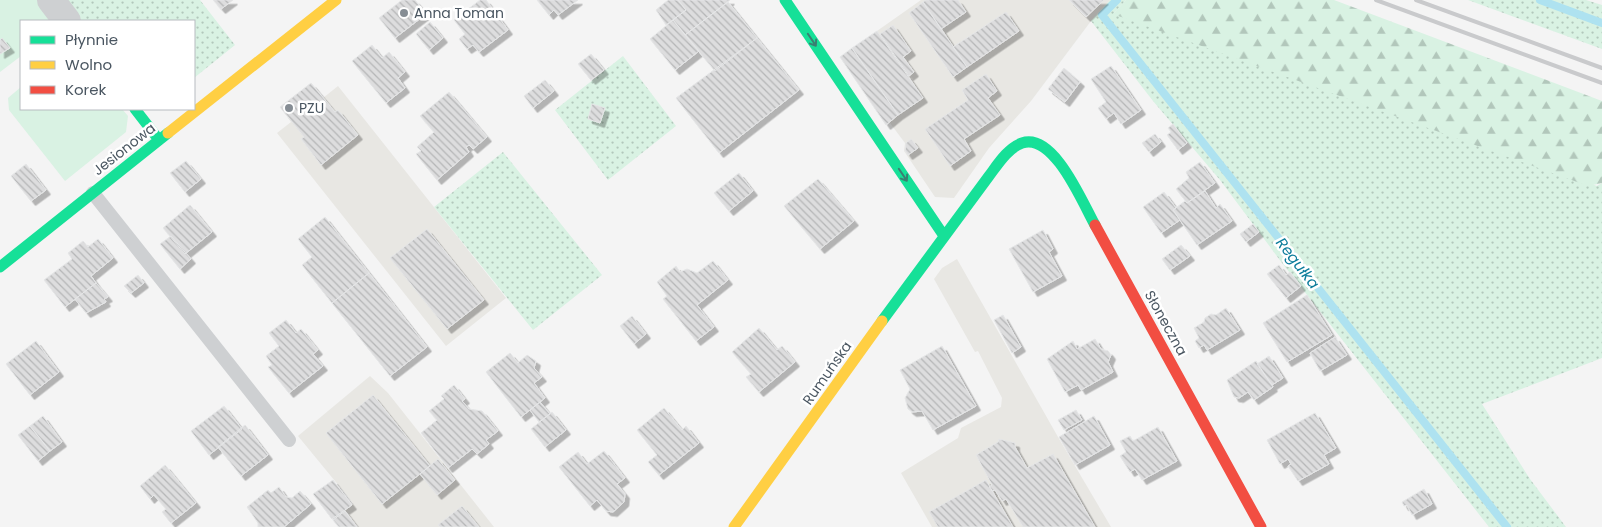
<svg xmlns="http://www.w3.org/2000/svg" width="1602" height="527" font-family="Poppins,sans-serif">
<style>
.commercial{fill:#e8e7e3}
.grass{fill:url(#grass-dots)}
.forest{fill:url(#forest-firs)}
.garden{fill:#d9f2e3}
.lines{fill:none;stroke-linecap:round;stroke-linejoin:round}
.stream{stroke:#aee2f0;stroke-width:8}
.building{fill:url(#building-back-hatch);stroke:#e5e6e7;filter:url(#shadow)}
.lane{stroke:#ced0d2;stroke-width:14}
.street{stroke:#ced0d2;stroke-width:28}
.fast{stroke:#16e098;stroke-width:11}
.slow{stroke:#ffcf43;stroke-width:11}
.jam{stroke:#f24e42;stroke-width:11}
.rail{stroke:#c9cacc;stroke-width:4}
.oneway{stroke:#3a7f72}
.poi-dot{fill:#868d94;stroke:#fff;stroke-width:2}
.labels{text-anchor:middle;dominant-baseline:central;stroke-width:5;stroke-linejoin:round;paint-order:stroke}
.poi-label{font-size:14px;fill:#4a5661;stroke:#fff;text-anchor:start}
.street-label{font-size:14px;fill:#4a5661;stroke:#fff}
.water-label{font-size:15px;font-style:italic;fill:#0c7c9b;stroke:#fff}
</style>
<defs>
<pattern id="grass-dots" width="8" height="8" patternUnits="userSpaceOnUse" patternTransform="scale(1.25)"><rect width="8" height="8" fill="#d9f2e3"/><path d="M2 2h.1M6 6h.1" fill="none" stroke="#b2c7bb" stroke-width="1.8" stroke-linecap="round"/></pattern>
<pattern id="forest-firs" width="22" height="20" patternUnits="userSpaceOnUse" patternTransform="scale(1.25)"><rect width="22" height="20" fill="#d9f2e3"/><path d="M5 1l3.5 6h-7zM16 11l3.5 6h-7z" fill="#b2c7bb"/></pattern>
<pattern id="building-back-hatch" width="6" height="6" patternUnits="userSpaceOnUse" patternTransform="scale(1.25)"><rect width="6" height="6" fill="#ddddde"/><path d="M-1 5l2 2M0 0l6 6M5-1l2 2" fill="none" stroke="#b5b6b7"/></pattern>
<filter id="shadow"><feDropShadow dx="4.5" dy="4.5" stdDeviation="0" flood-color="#0004"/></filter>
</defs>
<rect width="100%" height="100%" fill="#f4f4f4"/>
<path class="commercial" d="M921,0H1110L1091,21L1031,101L989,148L954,198L935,197L904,151L905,143L890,123L886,125L840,57Z
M311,83L323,98L338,86L506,298L446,346L277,133L291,122L280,107Z
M957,259L1058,437L1111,527H932L901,473L958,438L961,428L1001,407L1002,398L978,351L975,352L934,279L942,268Z
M370,376L388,393L494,527H358L345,510L353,503L298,436Z"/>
<path class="grass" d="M64,0H200L235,45L194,78V21H80Z
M1110,0H1126L1114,13L1597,186L1602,183V358L1482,404L1530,479L1566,527H1489L1282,263L1220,180L1153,101L1091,21Z
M1468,0H1586L1602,5V49Z
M623,56L676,126L608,180L555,110Z
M503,152L602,275L533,330L434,207Z"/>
<path class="forest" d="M1126,0H1334L1602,101V183L1588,186L1113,14Z"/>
<path class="garden" d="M0,0H39L55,21H21V56L0,72Z
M21,87V109H122L128,116L126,132L65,181L9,110L8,98Z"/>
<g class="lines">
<path class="stream" d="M1117,0L1102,15L1507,527
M1540,0L1602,23"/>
</g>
<path class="building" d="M213,0H233L221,9Z
M402,0H415L426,14L395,38L379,18Z
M480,0H486L508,30L479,52L473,45L467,49L459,39L465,34L454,20Z
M537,0H578L558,15L554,10L549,15Z
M668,0H678L686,10L666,25L656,10Z
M678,0H730L685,35L673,20L686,10Z
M926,0H958L966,12L941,29L923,2Z
M1069,0H1104L1086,17Z
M728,2L757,38L715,71L685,35Z
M923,2L967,67L953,77L909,13Z
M1006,12L1019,31L967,67L953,47Z
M673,20L699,51L675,70L650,39Z
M430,22L443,38L429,50L416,34Z
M893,25L911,51L903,57L914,72L909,76L880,34Z
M877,31L923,98L898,115L852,48Z
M2,38L10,48L0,54V40Z
M757,38L799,90L719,153L676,98Z
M372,45L382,58L389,52L405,72L398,78L405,88L386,103L352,61Z
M852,48L898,115L886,125L840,57Z
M591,54L604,70L591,80L578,64Z
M1111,66L1141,110L1121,124L1114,113L1106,119L1098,108L1106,102L1091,79Z
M1064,68L1080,82L1065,102L1048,89Z
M986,74L997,91L988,98L1000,115L964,139L971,151L950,166L925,129L968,100L962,90Z
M545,80L554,91L533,108L524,96Z
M311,83L335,112L338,110L358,135L321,165L301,139L304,137L280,107Z
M449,92L487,137L473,149L469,145L466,147L469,152L437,180L416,154L421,151L417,147L434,132L420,116Z
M592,104L605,108L600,123L588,119Z
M1173,124L1187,143L1178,150L1167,135L1171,132L1168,128Z
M1155,134L1161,142L1149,152L1142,143Z
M911,139L918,148L908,155L905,151L906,143Z
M186,161L201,179L185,192L170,173Z
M1200,162L1215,183L1187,203L1176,189L1189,178L1186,172Z
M26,164L46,190L31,201L11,176Z
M739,173L753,191L729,211L714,193Z
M818,179L854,221L820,249L784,206Z
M1205,191L1216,208L1220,204L1232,221L1197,245L1173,210L1185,201L1187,203Z
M1164,192L1176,208L1173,210L1180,220L1161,233L1143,207Z
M190,205L212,232L185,254L163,228Z
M325,217L369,273L332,303L302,265L312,257L298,239Z
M1253,224L1259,232L1246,242L1240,234Z
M427,229L484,300L447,329L390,258Z
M1043,230L1053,249L1049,252L1062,276L1033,292L1009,249Z
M171,236L191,259L180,269L160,244Z
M98,239L113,258L91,276L96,283L65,307L44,280L72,259L68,253L83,241L88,247Z
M1181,245L1190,256L1170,270L1162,259Z
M713,261L728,280L697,305L714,327L696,341L663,299L667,296L657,282L676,266L680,272L687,269L697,273Z
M1279,265L1286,275L1290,272L1301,286L1286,298L1267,274Z
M369,273L427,347L390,376L332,303Z
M138,275L144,283L131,293L124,286Z
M96,283L108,297L104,299L106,302L86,313L75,299Z
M1307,295L1332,335L1287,362L1263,323Z
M1226,308L1240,330L1207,350L1204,345L1199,348L1195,341L1199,338L1194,328L1204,322L1205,318L1211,314L1216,315Z
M1003,315L1021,347L1012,353L994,320Z
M632,316L646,334L634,344L620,326Z
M286,320L296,333L301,329L318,350L313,354L323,366L289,393L268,367L272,365L266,356L279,346L269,333Z
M759,328L777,350L782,346L795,362L759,392L746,377L751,374L732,352Z
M1335,337L1347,355L1320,371L1310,353Z
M1095,339L1101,349L1108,351L1111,355L1108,362L1113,372L1081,390L1078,385L1065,392L1047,359L1073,341L1077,349Z
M36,341L59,372L30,395L6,364Z
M942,346L976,406L933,430L922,411L912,412L908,409L905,398L910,389L900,370Z
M510,353L518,363L527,355L536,361L534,368L542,377L534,383L545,398L521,417L486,372Z
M1269,356L1283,378L1272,385L1257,364Z
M1256,361L1273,387L1254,400L1248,392L1239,398L1234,397L1227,380Z
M454,385L465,399L462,401L469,409L482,411L498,431L486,440L489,444L477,454L472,449L448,468L421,433L437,420L429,411L444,399L441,396Z
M373,395L430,466L382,504L326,433Z
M540,402L550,414L539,422L530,410Z
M224,406L242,429L209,455L191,431Z
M664,408L682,430L686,426L699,443L659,475L648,462L657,455L637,430Z
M1076,410L1082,420L1064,430L1058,420Z
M552,412L566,430L545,447L531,429Z
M1315,413L1336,448L1324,455L1329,464L1298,481L1288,466L1291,464L1288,459L1280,464L1267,440Z
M43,416L62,442L50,451L30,426Z
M1094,416L1110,445L1075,465L1059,437Z
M245,425L268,455L241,476L218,447Z
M30,426L50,451L38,461L18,435Z
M1158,427L1177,461L1142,480L1135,469L1130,472L1120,456L1126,452L1120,441L1130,436L1133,441Z
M999,439L1015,443V447L1027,468L1053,454L1095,527H1023L1006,499L1002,501L995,490L992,491L989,487L992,485L976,455L998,442Z
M604,451L625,478L617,484L625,494L624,502L613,512L606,511L597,500L590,506L559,467L578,452L587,464Z
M438,459L455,480L437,495L420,474Z
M165,465L196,503L171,523L162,512L166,509L154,495L150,499L140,486Z
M333,480L352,505L332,519L313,494Z
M986,480L1013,527H938L929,512Z
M279,487L286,497L292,498L300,491L311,504L284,527H258V523L247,507L268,490L271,493Z
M1424,489L1432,504L1412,515L1407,505L1404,506L1402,502Z
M462,506L479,527H440L438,525Z
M345,511L357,527H339L333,520Z"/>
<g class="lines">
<path class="lane" d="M93,193L289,440"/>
<path class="street" d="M51,0L67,21"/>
<path class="fast" d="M785,0L944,236
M135,109L159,140
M0,267L168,133
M882,321L989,176C998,164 1008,148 1022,143C1054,132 1083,204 1095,225"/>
<path class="slow" d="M168,133L336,0
M734,527L882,321"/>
<path class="jam" d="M1095,225L1261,527"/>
<path class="rail" d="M1376,0L1602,83
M1416,0L1602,68"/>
</g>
<defs><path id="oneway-shaft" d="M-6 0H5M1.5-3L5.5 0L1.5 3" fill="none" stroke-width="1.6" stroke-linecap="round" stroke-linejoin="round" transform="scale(1.25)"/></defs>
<g class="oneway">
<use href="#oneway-shaft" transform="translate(812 40) rotate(56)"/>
<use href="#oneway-shaft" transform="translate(903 175) rotate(56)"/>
</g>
<g class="poi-dot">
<circle cx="404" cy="13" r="5"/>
<circle cx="289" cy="108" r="5"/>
</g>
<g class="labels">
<g class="poi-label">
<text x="414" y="13">Anna Toman</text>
<text x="299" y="108">PZU</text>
</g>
<g class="street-label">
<text transform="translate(124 149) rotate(-38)">Jesionowa</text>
<text transform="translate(1166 323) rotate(61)">Słoneczna</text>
<text transform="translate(827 373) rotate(-55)">Rumuńska</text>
</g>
<g class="water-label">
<text transform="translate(1298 263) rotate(52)">Regułka</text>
</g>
</g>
<rect x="20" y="20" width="175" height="90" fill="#ffffff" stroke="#b7bbc0"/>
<rect x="30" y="36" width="25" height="8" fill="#16e098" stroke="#b7bbc0"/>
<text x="65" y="45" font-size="15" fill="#4a5661">Płynnie</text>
<rect x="30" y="61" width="25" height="8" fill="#ffcf43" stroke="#b7bbc0"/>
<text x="65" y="70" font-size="15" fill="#4a5661">Wolno</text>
<rect x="30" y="86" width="25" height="8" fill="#f24e42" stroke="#b7bbc0"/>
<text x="65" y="95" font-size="15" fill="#4a5661">Korek</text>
</svg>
